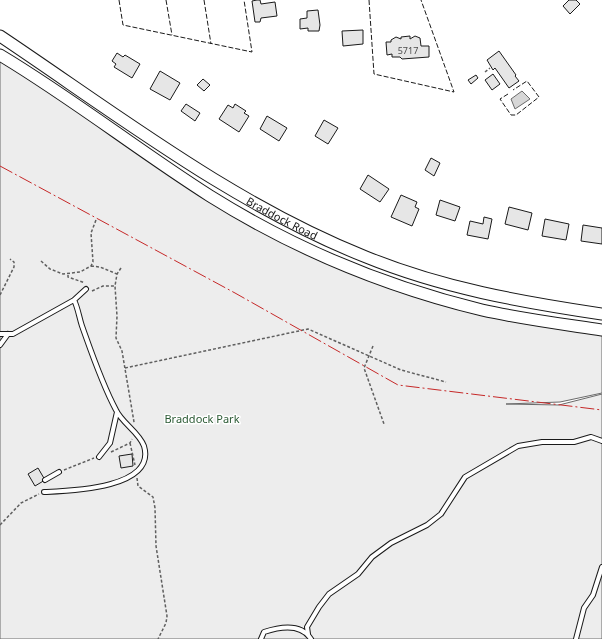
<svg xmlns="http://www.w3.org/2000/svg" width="602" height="639" font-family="'Noto Sans',sans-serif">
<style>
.built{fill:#ededed;stroke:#6a6a6a}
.water{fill:#d7d7d7;stroke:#6a6a6a}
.building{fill:#e6e6e6;stroke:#1a1a1a}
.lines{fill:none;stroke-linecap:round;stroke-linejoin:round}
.service-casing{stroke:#1a1a1a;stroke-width:6}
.secondary-casing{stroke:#1a1a1a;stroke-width:13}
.path{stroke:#5f5f5f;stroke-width:1.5;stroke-dasharray:3 2;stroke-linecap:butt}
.service{stroke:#fff;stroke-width:4}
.secondary{stroke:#fff;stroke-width:11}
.fence{stroke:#1a1a1a;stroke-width:1;stroke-dasharray:5 2;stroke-linecap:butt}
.power{stroke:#c62828;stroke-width:1;stroke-dasharray:14 3 2 3;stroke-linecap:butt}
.labels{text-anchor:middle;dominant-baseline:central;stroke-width:3;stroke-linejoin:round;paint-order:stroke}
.number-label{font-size:9px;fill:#4d4d4d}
.street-label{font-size:11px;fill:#1a1a1a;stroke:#fff}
.park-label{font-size:11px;fill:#2b5a34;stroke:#fff}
</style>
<rect width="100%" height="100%" fill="#fff"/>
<path class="built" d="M0,57L253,220L373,276L438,298L602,330V393L560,402L506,404L559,405L602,394V639H0Z"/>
<path class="water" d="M522,91L530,99L515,109L511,99Z"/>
<path class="building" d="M257,0H260L261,4L275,2L277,16L261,18L260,22H255L252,1Z
M569,0H576L580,4L570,14L563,6Z
M318,10L320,25L319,31H308V28L300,29V19L307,18V11Z
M363,30V44L343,46L342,31Z
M410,36V39L415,36L420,38L421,46H429V57L402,59L400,57H392V54L387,55L386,42H391V40L396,37L401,39V37Z
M499,51L516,75L515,76L519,81L509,88L495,68L493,70L487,60Z
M117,53L123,57L125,55L140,64L132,78L114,67L116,64L112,61Z
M160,71L180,83L170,100L150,89Z
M493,74L500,84L492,90L485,80Z
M476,75L478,78L471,84L468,80Z
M203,79L210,85L204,91L197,85Z
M186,104L200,113L195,121L181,111Z
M235,104L246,111L244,113L249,116L239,132L219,119L228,105L233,108Z
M267,116L287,128L279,141L260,129Z
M324,120L338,128L328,144L315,136Z
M431,158L440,163L434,176L425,170Z
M368,175L389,189L380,202L360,189Z
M401,195L417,202L415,207L419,209L412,226L391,217Z
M440,200L460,207L455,221L436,215Z
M509,207L532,213L528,230L505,224Z
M484,217L492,219L488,239L467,235L470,221L483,224Z
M545,219L569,224L566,240L542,236Z
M583,225L602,228V244L581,241Z
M132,454L133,466L121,468L119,456Z
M38,468L45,480L35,486L28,474Z"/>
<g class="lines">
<g class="service-casing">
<path id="service" d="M0,334H13L74,300L86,289
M0,345L8,334
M99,457L110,443L117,412
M45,480L59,472
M44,492C68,491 157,489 144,446C139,432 122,423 116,410C102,384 92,354 82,326C79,317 78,308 74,300
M308,634L307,627L319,607L329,594L358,574L372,557L391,543L427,525L441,514L465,477L518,446L542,442H574L591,437L602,441
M261,639L264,632C279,627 301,623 311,639
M576,639L584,608L593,595L602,567"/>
</g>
<g class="secondary-casing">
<g id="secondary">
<path id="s1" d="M0,36C118,115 233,204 366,257C442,288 521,302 602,314"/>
<path d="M0,55C72,98 139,151 210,196C293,248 387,287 482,310C522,319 562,324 602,330"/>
</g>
</g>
<path class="path" d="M485,72L490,68
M41,261L50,269L63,274L80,272L91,266L93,262L91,233L96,220
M91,266L100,267L117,274
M121,268L117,274L115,286L117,316L116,338L122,351L134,422
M68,275V277L85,283
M92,291L103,286H115
M0,295L14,267V262L10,259
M373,346L364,368L384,424
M125,368L308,329L401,370L446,382
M130,443L135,465
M111,452L130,443L132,439
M64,470L94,458
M137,478L138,486L153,497L155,508L156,546L167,616L166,623L158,639
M0,525L21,503L39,494"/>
<use href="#service" class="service"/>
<use href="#secondary" class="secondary"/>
<path class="fence" d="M119,0L123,25L252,52L244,0
M166,0L172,35
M204,0L211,44
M369,0L374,74L454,92L421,0
M508,94L500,99L511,115H516L539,97L527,81L513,90"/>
<path class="power" d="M0,166L235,293L398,385L602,410"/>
</g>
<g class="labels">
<g class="number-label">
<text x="408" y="50">5717</text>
</g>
<g class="street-label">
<text stroke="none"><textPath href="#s1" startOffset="336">Braddock Road</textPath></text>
</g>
<g class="park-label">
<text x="202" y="418">Braddock Park</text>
</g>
</g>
</svg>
